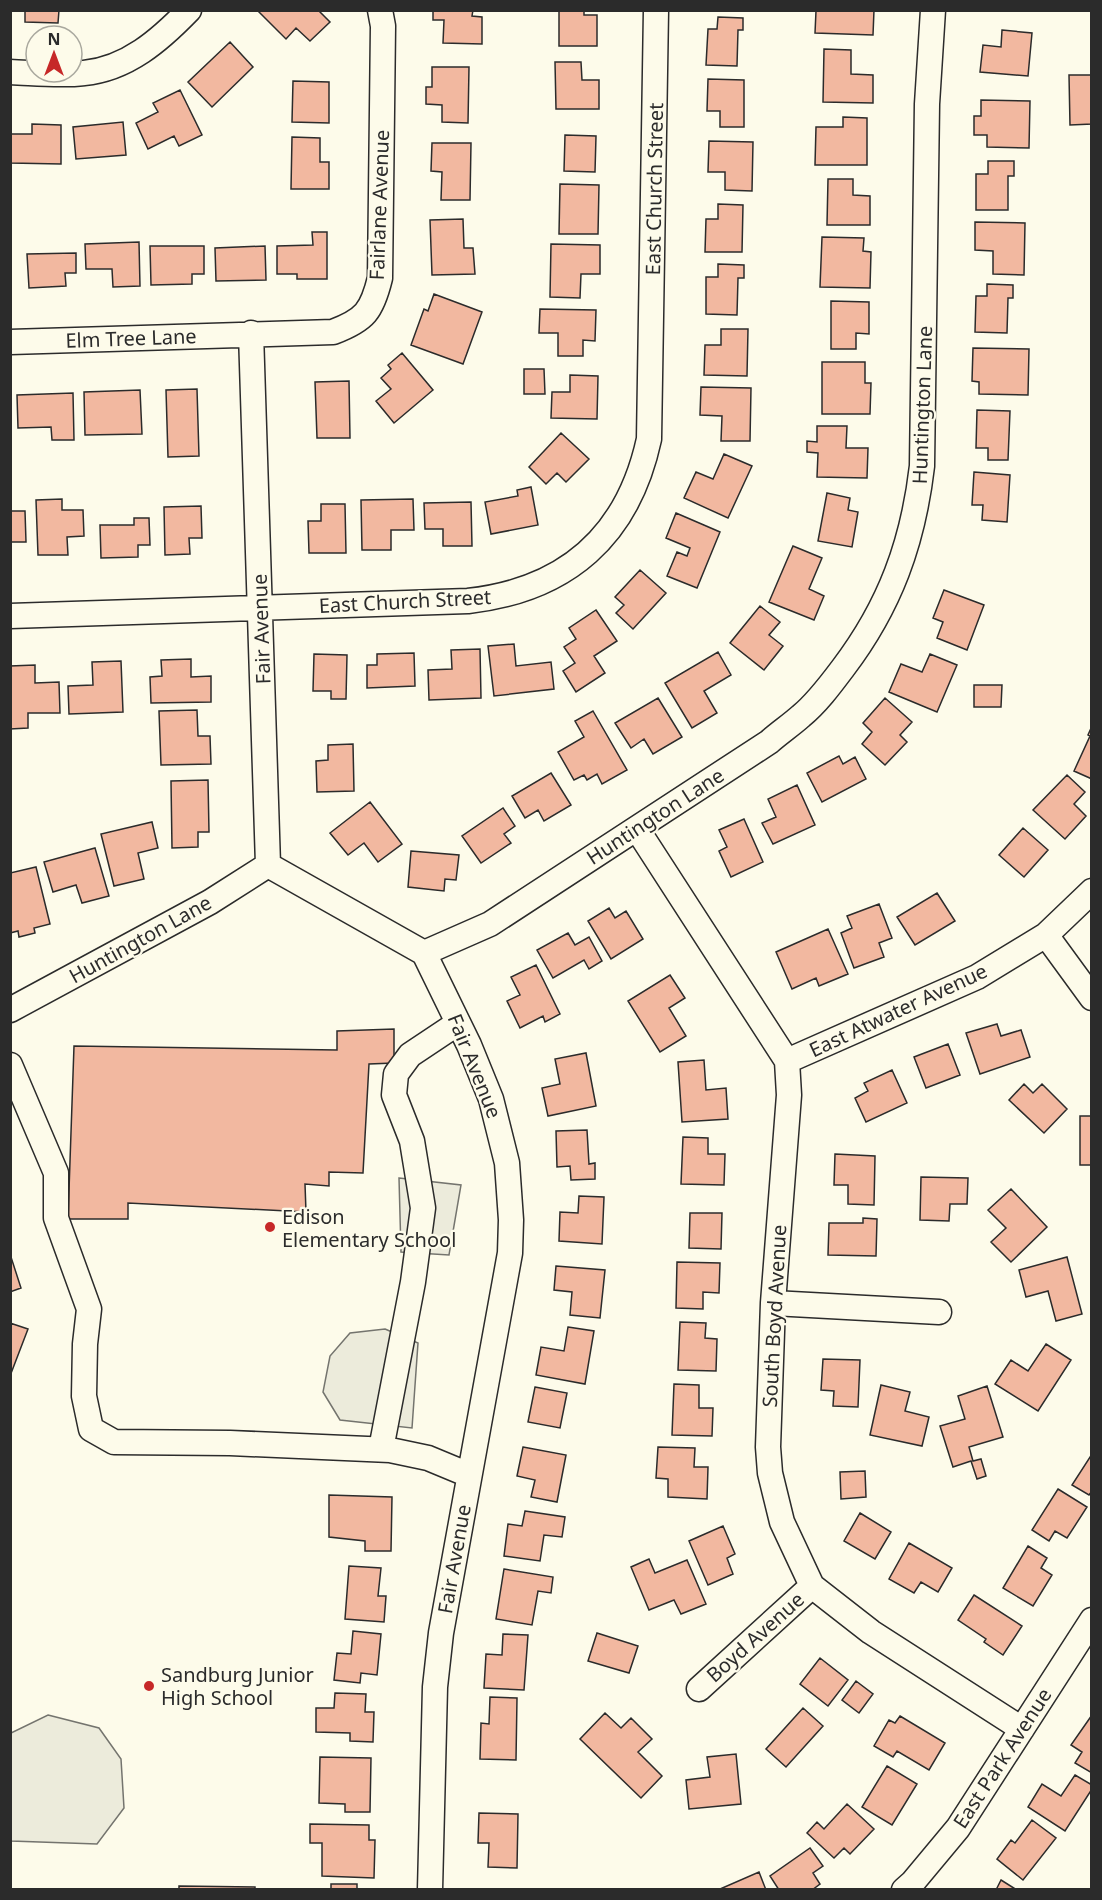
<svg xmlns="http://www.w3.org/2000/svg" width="1102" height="1900" font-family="'Noto Sans',sans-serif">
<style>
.green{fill:#ecebdb;stroke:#74746e;stroke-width:1.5}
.building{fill:#f2b8a0;stroke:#2b2b2b;stroke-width:1.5}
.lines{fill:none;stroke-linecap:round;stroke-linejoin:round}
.minor-casing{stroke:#2b2b2b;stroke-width:27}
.minor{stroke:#fdfbea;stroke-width:24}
.poi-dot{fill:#c62828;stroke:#fdfbea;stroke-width:2}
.labels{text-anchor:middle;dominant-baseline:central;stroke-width:4.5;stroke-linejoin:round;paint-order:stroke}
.street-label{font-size:20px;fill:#2b2b2b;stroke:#fdfbea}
.poi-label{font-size:20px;fill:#2b2b2b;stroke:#fdfbea;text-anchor:start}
</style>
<rect width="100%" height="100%" fill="#fdfbea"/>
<path class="green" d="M399,1178L461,1185L449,1255L401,1252Z
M385,1329L418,1343L412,1428L340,1420L323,1392L330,1356L350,1333Z
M48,1715L99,1728L121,1759L124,1808L97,1844L11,1841V1733Z"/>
<path class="building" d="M25,10H59L58,23L25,22Z
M257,10H318L330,22L310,41L296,28L286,39Z
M433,10H473L472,16L482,17V44L443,43L444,20H433Z
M559,10H584V15H597V46H559Z
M831,10H874L873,35L815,33L816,11Z
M718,17L743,18V30H738L737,66L706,65L708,29H717Z
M1002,30L1032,33L1028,76L980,72L983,45L1001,47Z
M230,42L253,67L212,107L188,82Z
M824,49L851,50V74L873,75V103L823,102Z
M555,62H581L582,80H599V109H556Z
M432,67H469L468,123L442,122V105L426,104V87H432Z
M1069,75H1092V124L1070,125Z
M708,79L744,80V127H720V111H707Z
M293,81L329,82V123L292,122Z
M180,90L202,135L179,146L174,136L148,149L136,123L158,112L153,103Z
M981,100L1030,101L1029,148L987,147V135H974V116H981Z
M843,117L867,118V165H815L816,127H843Z
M123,122L126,155L76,159L73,127Z
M32,124L61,125V164L10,163V134H32Z
M565,135L596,136L595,172L564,171Z
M292,137L320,138V162H329V189H291Z
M709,141L753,142L752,191L725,190V172H708Z
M432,143H471L470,200H441L442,172L431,171Z
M988,161H1014V176H1008V210H976V174H988Z
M828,179H853V195L870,196V225H827Z
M560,184L599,185L598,234H559Z
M718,204L743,205L742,252H705L706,219H718Z
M463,219L464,248H473L475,274L432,275L430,220Z
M975,222L1025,223L1024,275L993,274V251L975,250Z
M312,232H327V279H297V274H277V246L313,245Z
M822,237L864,238L863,251L871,252L870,288L820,287Z
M139,242L140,286L113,287L112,269H86L85,244Z
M551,244L600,245V274H581L580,298L550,297Z
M150,246H204V274H192V284L151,285Z
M265,246L266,280L216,281L215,248Z
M76,253V273H65L66,286L29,288L27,254Z
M718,264L744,265V278H738L737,315L706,314V277H718Z
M987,284L1013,285V298H1008L1007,333L975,332L976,296H987Z
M434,294L482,312L463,364L411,345L424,309L428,311Z
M831,301L869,302V334L856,333V349H831Z
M540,309L596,310L595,341L583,340V356H558V333H539Z
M721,329H748L747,376L704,375L705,345H721Z
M973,348L1029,349L1028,395L979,394V382L972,381Z
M402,353L433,390L394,423L376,401L391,389L381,378L391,369L388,365Z
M822,362H865V383H871L870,414H822Z
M524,369H544L545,394H524Z
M570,375L598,376L597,419L551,418L552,392H570Z
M349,381L350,438H317L315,382Z
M701,387L751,388L750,441H721L722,416L700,415Z
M197,389L199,456L168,457L166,390Z
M140,390L142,434L85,435L84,392Z
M73,393L74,440H52L51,427L18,428L17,395Z
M977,410L1010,411L1008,460H988V448H976Z
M817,426H847L846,448H868L867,478L817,477L818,453L807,452V441L817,442Z
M561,433L589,459L566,482L557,473L546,484L529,467Z
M724,454L752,466L728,518L684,498L696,472L713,479Z
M974,472L1010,475L1007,522L982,520L983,505H972Z
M531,487L538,525L491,534L485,502L518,496L517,490Z
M827,493L850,498L848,510L858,512L852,547L818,541Z
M62,499V510H83L84,536L67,537L68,555H38L36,500Z
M413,499L414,530H391V550H362L361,500Z
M471,502L472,546H443V529H425L424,503Z
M321,504H345L346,553H309L308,521H321Z
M201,506L202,538H189L190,554L165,555L164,507Z
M10,511H25L26,542H10Z
M676,513L720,532L697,588L667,576L677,552L687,556L690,548L666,538Z
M134,518H149L150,545H138V557L101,558L100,525H134Z
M793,546L822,558L809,589L824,596L814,620L769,602Z
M640,570L666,593L633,629L616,613L624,605L615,597Z
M944,590L984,605L967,650L937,638L943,622L933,618Z
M760,606L780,622L769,635L783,646L764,670L730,643Z
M596,610L617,641L594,656L605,673L576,692L563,671L575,663L564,647L576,639L569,628Z
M514,644L516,666L551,662L554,689L494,696L488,646Z
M480,649L481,698L429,700L428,670L452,669L451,650Z
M718,652L731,675L704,691L717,713L692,728L665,683Z
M414,653L415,686L367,688V665H377V654Z
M314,654L347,655L346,699H331V691H313Z
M930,654L957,665L937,712L889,692L901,664L922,672Z
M191,659V677L211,676V702L151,703L150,677L162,676L161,660Z
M121,661L123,712L69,714L68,686L93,685L92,662Z
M35,665V683L59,682L60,713H28V728L10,729V666Z
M974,685H1002L1001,707H974Z
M658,698L682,737L653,754L644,739L631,748L615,723Z
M885,698L912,722L900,735L907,742L885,765L862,744L872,732L863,723Z
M197,710L198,736H210L211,764L161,765L159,711Z
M593,711L627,770L602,784L597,774L587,780L584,775L574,780L558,752L584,737L575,721Z
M1092,726V779L1074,771L1090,736L1088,735Z
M353,744L354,791L317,792L316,761L328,760V745Z
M839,756L843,764L855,757L866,779L822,802L807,773Z
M551,773L571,805L544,821L538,810L525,818L512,796Z
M1067,775L1085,792L1074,804L1086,816L1065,839L1033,810Z
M208,780L209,832H198V847L172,848L171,781Z
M797,785L815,825L773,844L762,823L776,817L768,799Z
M370,802L402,844L378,862L364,843L348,855L330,833Z
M503,808L515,826L504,834L511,843L481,863L462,836Z
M744,819L763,862L731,877L719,851L727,847L719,830Z
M152,822L158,848L138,853L144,879L114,886L101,834Z
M1023,828L1048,850L1024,877L999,855Z
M95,848L109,896L82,903L76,885L53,892L44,862Z
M411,851L459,855L456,880L445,879L444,891L408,887Z
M36,867L50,924L34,928L35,933L19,937L18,931L10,933V873Z
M937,893L955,921L915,945L897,917Z
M879,904L892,938L879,943L884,957L854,968L841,933L852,928L847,916Z
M609,908L615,918L626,911L643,939L611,959L588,921Z
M828,929L848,974L819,986L816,978L792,989L776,952Z
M568,933L575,945L589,937L602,961L589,969L584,960L553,978L537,950Z
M536,965L560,1014L545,1022L543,1016L520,1028L507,1001L520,995L511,977Z
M670,975L685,998L669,1008L686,1036L660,1052L628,1001Z
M997,1024L1001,1036L1021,1030L1030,1057L980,1074L966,1033Z
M394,1029V1063L369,1064L363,1173L329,1172V1186L305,1184L306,1212L128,1203V1219H68L74,1046L337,1050V1031Z
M948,1044L960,1075L926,1088L914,1057Z
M586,1053L596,1106L548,1116L542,1088L560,1084L555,1059Z
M704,1060L706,1090L726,1088L728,1119L682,1122L678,1062Z
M892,1070L907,1103L866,1122L855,1098L868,1091L864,1083Z
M1024,1084L1033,1093L1042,1084L1067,1109L1044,1133L1009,1100Z
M1080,1116H1092V1165H1080Z
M587,1130L589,1164L595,1163V1179L571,1180L570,1166L557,1167L556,1131Z
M683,1137L708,1138V1154H725L724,1185L681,1184Z
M835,1154L875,1156L874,1205L848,1204V1185H834Z
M921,1177L968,1178L967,1204H950L949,1221L920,1220Z
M1011,1189L1047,1227L1011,1262L991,1242L1006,1228L988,1210Z
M579,1196L604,1197L602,1244L559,1241L560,1212L578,1213Z
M690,1213H722L721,1249L689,1248Z
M863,1218L877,1219L876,1256L828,1255L829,1223H863Z
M10,1254L21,1288L10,1292Z
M1067,1257L1082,1314L1056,1321L1048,1291L1026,1297L1019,1270Z
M677,1262L720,1263L719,1293L703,1292V1309L676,1308Z
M556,1266L605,1270L600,1318L570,1315L572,1292L554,1290Z
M680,1322L706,1323L705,1338L717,1339L716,1371L678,1370Z
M10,1323L28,1329L10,1376Z
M568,1327L594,1331L585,1384L536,1375L541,1347L564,1351Z
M1046,1344L1071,1360L1038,1411L995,1384L1011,1360L1028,1371Z
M823,1359L860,1360L858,1407L833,1406L834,1391L821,1390Z
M674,1384L699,1385V1408H713L712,1436L672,1435Z
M881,1385L910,1392L905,1411L929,1417L922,1446L870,1435Z
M987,1386L1003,1437L969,1447L973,1461L981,1459L986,1476L977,1479L971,1461L953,1467L940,1426L965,1419L958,1396Z
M535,1387L567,1393L560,1428L528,1422Z
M523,1447L566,1455L557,1502L531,1497L535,1480L517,1476Z
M658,1447L695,1448L694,1467H708L707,1499L668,1497V1479L656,1478Z
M1092,1454V1491L1089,1495L1072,1485Z
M865,1471L866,1497L841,1499L840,1472Z
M1058,1489L1087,1507L1067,1538L1055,1531L1049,1541L1032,1530Z
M329,1495L392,1497L391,1551H365V1541L329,1537Z
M525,1511L565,1517L562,1537L544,1535L540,1561L504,1556L508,1524L522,1526Z
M860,1513L891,1532L875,1559L844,1541Z
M723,1526L735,1554L727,1558L733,1574L708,1585L689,1541Z
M909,1543L952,1568L938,1592L921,1582L914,1593L889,1579Z
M1028,1546L1047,1558L1041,1568L1052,1575L1033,1606L1003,1588Z
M649,1559L655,1573L687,1560L706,1604L681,1614L674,1600L649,1610L631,1567Z
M349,1566L381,1568L378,1596H386L384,1622L345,1619Z
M504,1569L553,1577L551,1593L538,1591L532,1625L496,1619Z
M974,1595L1022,1626L1003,1655L984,1642L986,1639L958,1620Z
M353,1631L381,1634L377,1675L361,1673L360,1683L334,1680L337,1653L351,1654Z
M597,1633L638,1646L629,1673L588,1661Z
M503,1634L528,1635L524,1690L484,1688L486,1654L502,1655Z
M820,1658L848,1680L828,1706L800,1684Z
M856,1681L873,1694L859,1713L842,1700Z
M335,1693L366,1694L365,1712H374L373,1742L350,1741V1733L316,1732V1708H334Z
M490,1697L517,1698L516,1760L480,1759L481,1723L489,1724Z
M803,1708L823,1726L786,1767L766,1749Z
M605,1713L621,1728L631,1718L652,1739L638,1752L662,1776L641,1798L580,1739Z
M1092,1715V1773L1075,1763L1082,1752L1071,1745Z
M900,1716L945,1743L929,1770L897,1751L893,1757L874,1746L889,1720L895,1723Z
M736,1754L741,1804L689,1809L686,1780L710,1777L707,1757Z
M320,1757L371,1758L370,1812H345V1804L319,1803Z
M887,1766L917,1784L892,1825L862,1807Z
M1075,1775L1092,1785V1789L1065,1831L1028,1807L1042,1784L1061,1796Z
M847,1804L874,1829L850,1854L844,1848L834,1858L807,1833L817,1822L824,1829Z
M479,1813L518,1814L517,1868L488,1867L489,1843H478Z
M1032,1820L1056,1838L1023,1880L997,1859L1011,1840L1015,1843Z
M310,1824L369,1825V1840H375L374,1878L322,1876V1843H310Z
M810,1848L823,1866L813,1873L820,1884L812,1890H779L770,1876Z
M759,1872L766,1890H720V1889Z
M1001,1880L1017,1890H996Z
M331,1884H357V1890H331Z
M179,1886L255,1887V1890H179Z"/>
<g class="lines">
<g class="minor-casing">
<path id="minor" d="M10,72C35,73 60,76 84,73C127,69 160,40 189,10
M251,333L268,865
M10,342L333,332C365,320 372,311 380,278L383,26L380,10
M10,616L468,601C567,590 628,536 649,439L656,10
M637,829L787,1061L789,1095L773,1303L768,1447L770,1473L782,1522L812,1586L871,1632L1022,1729
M268,865L424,953L469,1045L491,1099L507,1163L511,1220L510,1253L441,1633L435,1687L430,1890
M1046,935L1092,998
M424,953L490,924L769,742C779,733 791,725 801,716C817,703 831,684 843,668C890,606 913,543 922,466L927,104L933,10
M10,1010L210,902L268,865
M787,1061L977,977L1046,935L1092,891
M10,1065L56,1173V1218L89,1309L85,1344L84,1396L91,1429L114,1442L230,1443L390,1450L428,1458L469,1475
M773,1303L939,1312
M381,1449L413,1282L423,1208L412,1141L394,1095L396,1074L410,1055L458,1023
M699,1689L812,1586
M904,1890L913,1882L958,1828L1092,1620"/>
</g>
<use href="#minor" class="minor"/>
</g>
<g class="poi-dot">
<circle cx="270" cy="1227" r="6"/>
<circle cx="149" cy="1686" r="6"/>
</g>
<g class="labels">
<g class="street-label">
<text transform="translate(654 189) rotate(-89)">East Church Street</text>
<text transform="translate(379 205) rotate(-88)">Fairlane Avenue</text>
<text transform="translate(131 338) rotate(-2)">Elm Tree Lane</text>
<text transform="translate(922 405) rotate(-88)">Huntington Lane</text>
<text transform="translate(405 601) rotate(-3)">East Church Street</text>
<text transform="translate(261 629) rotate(-92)">Fair Avenue</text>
<text transform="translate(655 816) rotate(-33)">Huntington Lane</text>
<text transform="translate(140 939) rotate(-29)">Huntington Lane</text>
<text transform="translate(898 1010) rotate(-25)">East Atwater Avenue</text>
<text transform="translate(475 1066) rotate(68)">Fair Avenue</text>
<text transform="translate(774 1316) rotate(-87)">South Boyd Avenue</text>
<text transform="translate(454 1559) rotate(-80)">Fair Avenue</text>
<text transform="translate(755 1637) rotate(-42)">Boyd Avenue</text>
<text transform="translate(1002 1758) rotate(-57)">East Park Avenue</text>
</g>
<g class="poi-label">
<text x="282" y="1216">Edison<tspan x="282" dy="23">Elementary School</tspan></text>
<text x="161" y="1674">Sandburg Junior<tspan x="161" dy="23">High School</tspan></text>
</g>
</g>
<rect width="1102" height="1900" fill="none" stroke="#2b2b2b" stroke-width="24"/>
<g transform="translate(54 54)"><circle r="28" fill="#fdfbea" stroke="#a9a89e" stroke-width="1.5"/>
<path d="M0-4.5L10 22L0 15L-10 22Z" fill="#c62828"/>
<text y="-9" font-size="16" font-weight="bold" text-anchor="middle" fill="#2b2b2b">N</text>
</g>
</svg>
